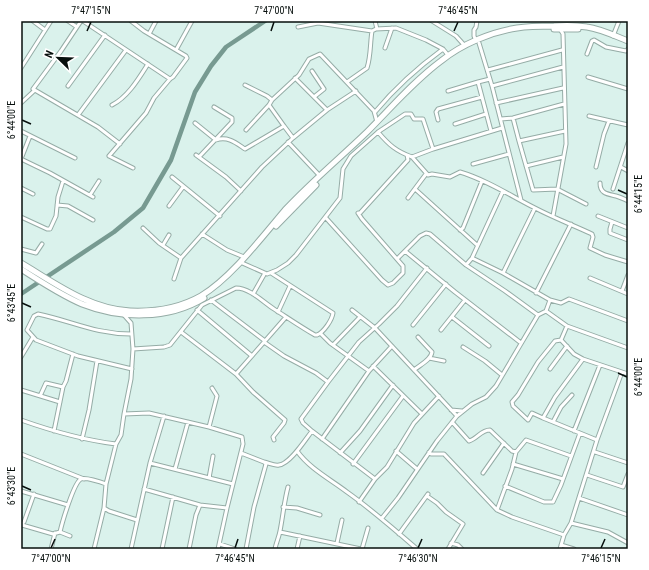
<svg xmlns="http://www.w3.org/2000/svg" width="649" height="570" font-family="'Roboto Condensed',sans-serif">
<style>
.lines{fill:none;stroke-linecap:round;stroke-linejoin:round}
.river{stroke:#779a91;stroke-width:4.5}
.minor-casing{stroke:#95aca6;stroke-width:5}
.trunk-casing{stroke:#95aca6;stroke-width:7}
.minor{stroke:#fff;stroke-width:3}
.trunk{stroke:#fff;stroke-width:5}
.ticks{fill:none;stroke:#070f0d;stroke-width:1.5}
.neatline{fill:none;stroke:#070f0d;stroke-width:1.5}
.ticks-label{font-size:10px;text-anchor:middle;fill:#070f0d}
</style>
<rect width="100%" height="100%" fill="#daf2ec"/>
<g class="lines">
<path class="river" d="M21,294L114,232L143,208L171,160L195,92L211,66L226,47L265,21"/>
<g class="minor-casing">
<path id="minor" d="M33,21L45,30
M68,21L77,27
M81,21L61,51L33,89L98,127L120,144
M83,21L170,79
M131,21L144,31L186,56L187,58L173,77L170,79L154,98L146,113L109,156L133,168
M375,21L377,29
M432,21L456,36L465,46
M298,27L318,23L372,31L376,29L396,28L426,40L443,49L448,55
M149,34L156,21
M613,36L619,21
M476,41L474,36V30L476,27L477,21
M479,43L492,86L521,200
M385,48L392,28
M176,50L192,21
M587,54L592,41L594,40L606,47L626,51L628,49
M21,68L51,21
M488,70L562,50
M312,71L324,89L314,97
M588,77L628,89
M295,78L327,110
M490,79L478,82L491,131
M347,82L367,68C371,56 370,43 372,31
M245,85L267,96L272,100
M68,86L105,35
M492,86L563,67
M448,91L478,82
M21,103L35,90
M496,103L563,88
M112,105C128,97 139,78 148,64
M375,112C395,88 417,68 443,49
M78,115L126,50
M589,116L628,125
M513,118L519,141L565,131
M501,119L513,118L564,104
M438,120L436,112L438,109L482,97
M195,123L216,140C228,136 236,143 245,149L284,126L293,138
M455,124L486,114
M284,126L269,105L272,100L299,75L309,59L320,54L374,111L377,122
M246,130L269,105
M21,131L75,158
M378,132C389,145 396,151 412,157L433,149L502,128
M519,141L533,190L557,189L586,204
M288,142L320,176
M196,155L226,177L241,191
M199,157L232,122V118L214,107
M412,157L428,175L432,174L450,177L460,172C487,180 511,196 535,208C554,218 573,225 592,234L593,237L590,248L605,255L628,262
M21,159L50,173L93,197
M21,159L30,136
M473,164L509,154
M526,166L563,157
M596,167L604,134L609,121
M621,167L628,171
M172,177L220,216
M600,183C600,194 608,194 616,196C620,197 624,199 628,201
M21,188L33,194
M415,189L477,245
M613,189L628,143
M90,195L99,181
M408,198L426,174
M57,205L68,206L93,220
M169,206L183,187
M553,216L566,144L563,34L560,29
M598,216L628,228
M21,217L47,229H50L56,216L58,197L63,181
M326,218L382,280L388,285L393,283L403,273V266L362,219L358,213H360L408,160L407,155
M612,222L610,229V233L628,240
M143,228L159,243L181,258
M460,230L463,228L482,181
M202,234L227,250L244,257
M163,245L169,235
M21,249L36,253L42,244
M405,251L455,292L521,343
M472,258L503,273L550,300L561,303L569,299L628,321
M397,259L420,236L426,233L430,234L466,265L505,291L538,315
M240,262L267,274L277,270L288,263L296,255L340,198L343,169L351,156L378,132L405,114H411L414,119H423L433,149
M466,265L472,258L503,191
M503,273L535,208
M590,278L628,294
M174,279L181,258L262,167L293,138L327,110L356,91
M622,291L628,275
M536,293L571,224
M253,294L265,273
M211,300L265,341
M197,310L252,356
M352,310L375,328L457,416
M546,311L567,326L628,348
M278,312L290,286
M452,317L489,346
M413,325L446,284
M441,330L465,300
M181,332L236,374L253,392L285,420L284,423L273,437L274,440
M131,334C95,334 72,321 38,314L34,316L27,330L36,340L78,356L132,369
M321,334L330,343L369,371
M561,340L574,354L583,359L628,374
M264,342L284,356L316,373L328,382
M333,345L360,317
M463,347L485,361L502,375
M133,349L164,347L170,345L202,305L236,288C250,288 263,302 274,309C288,318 301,327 315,335H317C324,332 332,320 333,313L271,273
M21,357L33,337
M429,358L444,361
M373,366L422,414
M550,369L567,346
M414,370C420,365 431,360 432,352L418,337
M236,374L286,317
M21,390L60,402
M572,395L561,407L553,422L597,440
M40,396L46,383L63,387
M451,410L462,411
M124,414L149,413L209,427L242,437L243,444L227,508L218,549
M543,418L532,413L528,420L513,406L512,402L518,395L538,362L555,341L561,340L567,326
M21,420C52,431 83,440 116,444
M452,422L469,441C477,439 481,430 490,430L512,451L516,452
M553,422L543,418L555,397L583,359
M209,427L217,396L212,388
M54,431L63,387L66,381L73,354
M574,431L600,365
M82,439L89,410L97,361
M322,439L369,371L392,346
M297,451C310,469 330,479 347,492C371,509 394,529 417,549
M396,451L417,469
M429,452L431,454H444L497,510L512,517L564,535
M595,452L628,463
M241,453L264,462L266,464L254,507L246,549
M340,453L360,431L393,385
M21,454L84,479
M264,462C269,463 274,466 279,465C290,464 305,440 312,431
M150,463L233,484
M353,464L403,396
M513,464L563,479
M175,469L188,422
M483,473L504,443
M587,475L623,487L628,474
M209,478L213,456
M375,479L312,431L303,423L301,419L328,382L359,342L379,324L397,306L427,268
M505,486L544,502H553L561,485L580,433
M144,489L200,505L227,508
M21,491L68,505
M427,496L437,503L446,512L463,524L448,549
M579,498L628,515
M359,502L375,479L387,467L414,423L439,396
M283,507L297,508L320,515
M104,508L109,511L137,520
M497,510L512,469L516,452L526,440L571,456
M382,518L398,498L437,441L457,416L472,404L486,397L496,386L538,315L546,311L550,300
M571,523L608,532L628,543
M21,525L24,522L34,494
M22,525L53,534L60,532
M280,532L361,549
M399,534L428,494
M70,536L60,532C62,523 74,482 81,479C85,477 101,482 106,484
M337,543L342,520
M451,543L458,545L462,549
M220,544L235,549
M561,545L574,549
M51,549L55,533
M94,549L104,508L106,484L116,444L121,435L124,414L131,379L133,349L131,323L124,315
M131,549L150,463L164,416
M162,549L173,497
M189,549L196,515L200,505
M275,549C276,543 279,537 280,531C283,516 284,502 288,487
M297,549L300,536
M362,549L368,528
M560,549L564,535L571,523L597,440L622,372"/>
</g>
<g class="trunk-casing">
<path id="trunk" d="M554,29H578
M276,226L316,185
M21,263C55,283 89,309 130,311C154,312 180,308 201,296C231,278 262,237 285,210C311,182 340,158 367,132C391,108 414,81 441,61C462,44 491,32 517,28C529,26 542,26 554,26C565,25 575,25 587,27C601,29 615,36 628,41
M21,269C41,282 61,295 82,304C120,319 168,320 204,298"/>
</g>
<use href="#minor" class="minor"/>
<use href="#trunk" class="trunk"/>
</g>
<path class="ticks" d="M87,31L91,22M271,31L274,22M454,31L458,22M22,120L31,124M618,190L627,194M22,303L31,307M618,373L627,377M22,486L31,490M51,548L55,539M235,548L238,539M418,548L422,539M601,548L605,539"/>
<rect width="649" height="570" fill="none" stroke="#ffffff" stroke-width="44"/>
<g transform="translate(58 58) rotate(293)" stroke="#ffffff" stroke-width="3" paint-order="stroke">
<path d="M0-3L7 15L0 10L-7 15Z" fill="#070f0d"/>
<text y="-6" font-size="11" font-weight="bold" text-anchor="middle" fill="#070f0d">N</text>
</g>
<rect x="22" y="22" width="605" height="526" class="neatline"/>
<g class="ticks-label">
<text x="91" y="14">7°47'15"N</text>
<text x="274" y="14">7°47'00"N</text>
<text x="458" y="14">7°46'45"N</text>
<text transform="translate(11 120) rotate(-90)" y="4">6°44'00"E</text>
<text transform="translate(638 194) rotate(-90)" y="4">6°44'15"E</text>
<text transform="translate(11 303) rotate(-90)" y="4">6°43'45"E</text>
<text transform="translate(638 377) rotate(-90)" y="4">6°44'00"E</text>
<text transform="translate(11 486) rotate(-90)" y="4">6°43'30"E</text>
<text x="51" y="562">7°47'00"N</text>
<text x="235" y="562">7°46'45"N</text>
<text x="418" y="562">7°46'30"N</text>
<text x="601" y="562">7°46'15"N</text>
</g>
</svg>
